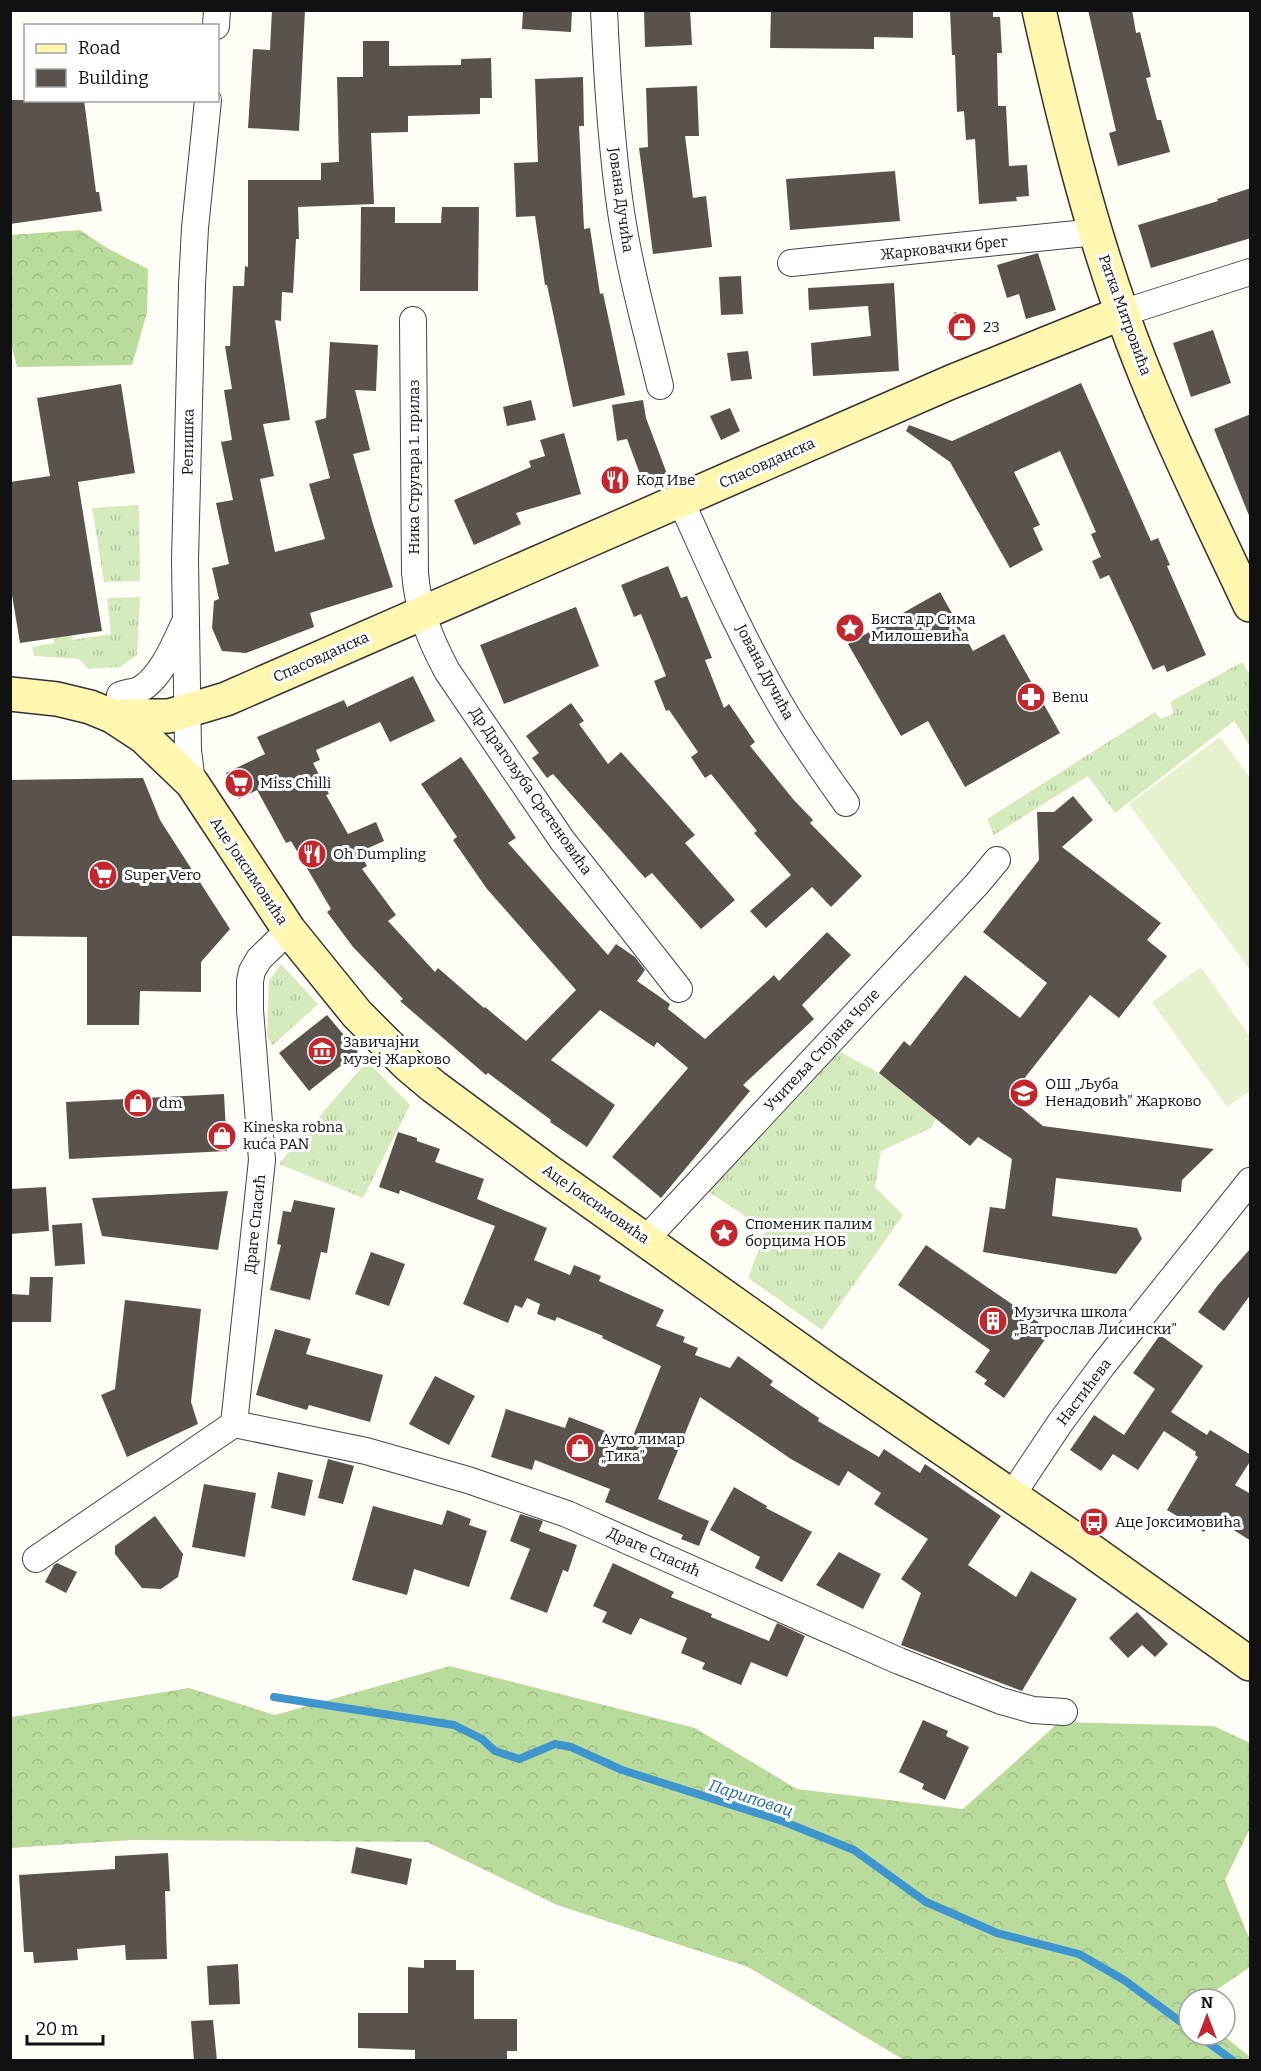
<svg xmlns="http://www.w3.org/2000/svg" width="1261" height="2071" font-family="Bitter,serif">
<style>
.grass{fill:url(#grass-tufts)}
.forest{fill:url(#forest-crowns)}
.pitch{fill:#e6f2cf}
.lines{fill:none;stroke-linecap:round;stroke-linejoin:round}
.stream{stroke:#3f96cf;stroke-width:8}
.building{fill:#5a524d}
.street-casing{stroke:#444;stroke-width:28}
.secondary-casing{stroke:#333;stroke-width:36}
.street{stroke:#fff;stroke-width:26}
.secondary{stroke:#fff6b0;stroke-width:33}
.labels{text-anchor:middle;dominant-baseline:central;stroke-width:6;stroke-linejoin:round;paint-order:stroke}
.street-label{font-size:15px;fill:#111;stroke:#fff}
.poi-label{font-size:15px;fill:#111;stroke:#fff;text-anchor:start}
.water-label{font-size:16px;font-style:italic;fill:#1768a6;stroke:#fff}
</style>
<defs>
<pattern id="grass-tufts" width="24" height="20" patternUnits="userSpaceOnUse" patternTransform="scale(1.5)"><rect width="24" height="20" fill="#d5ebbd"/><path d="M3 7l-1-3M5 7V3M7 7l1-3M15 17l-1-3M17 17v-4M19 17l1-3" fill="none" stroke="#b6c8a1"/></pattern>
<pattern id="forest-crowns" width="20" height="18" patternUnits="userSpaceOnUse" patternTransform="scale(1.5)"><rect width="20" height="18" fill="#b9dc9c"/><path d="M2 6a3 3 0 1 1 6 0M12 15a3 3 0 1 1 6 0" fill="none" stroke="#9ebc85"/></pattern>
</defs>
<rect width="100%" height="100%" fill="#fffdf5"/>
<path class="grass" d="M139,505L140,581L104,582L92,508Z
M140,597L137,655L120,667L88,669L79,659L34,656L32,647L54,643L52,630L70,628L72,640L111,634L107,598Z
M1242,662L1250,675V746L1234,721L1115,813L1088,776L994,835L987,819L1155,712L1161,719L1174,713L1170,702Z
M281,964L318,1004L272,1046L267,1035L269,981Z
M837,1050L879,1073L936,1119L931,1128L881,1151L875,1187L903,1215L822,1330L748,1278L766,1230L706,1190Z
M367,1061L410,1105L363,1198L279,1164Z"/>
<path class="forest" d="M80,230L107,248L148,269L147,313L132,365L17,367L11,343V235Z
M450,1666L695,1728L797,1789L963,1809L1059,1722L1214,1726L1250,1743V1828L1225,1880L1250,1940V1967L1203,1999H1189V2035H1223L1250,2057V2060H904L748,1967L557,1905L427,1842L131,1840L11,1848V1717L189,1688L275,1715Z"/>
<path class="pitch" d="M1220,737L1250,778V970L1129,804Z
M1201,967L1250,1037V1091L1227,1107L1152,1002Z"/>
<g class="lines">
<path class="stream" d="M274,1697L454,1725L482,1739L495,1751L519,1759L555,1744L571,1747L622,1770L782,1821L854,1850L926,1902L997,1933L1079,1954L1124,1980L1189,2028
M1198,2035L1232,2060"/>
</g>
<path class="building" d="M272,10H305L299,131L248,128L253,49L270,50Z
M523,10H572L571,32L522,29Z
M644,10H690L692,45L645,47Z
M771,10H913V38L874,37V49L770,48Z
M950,10H993V17H1000L1002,53H997L998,106H1006L1009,166L1027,165L1029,196L1016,197L1017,201L979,204L975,139L966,140L964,111L957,112L955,55H952Z
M1088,10H1132L1136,33L1140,32L1151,77L1146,78L1157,120H1161L1170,152L1118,166L1109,133L1116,131Z
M363,41H389V66L461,65V59L491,58L492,98H480V114L408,116V132L371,133L374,204L298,207L299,239H296L293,293L282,292L281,321L275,320L290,420L263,424L274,476L260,479L275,552L325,539L309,484L330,478L315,421L326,418L330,342L378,345L376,391L355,390L370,450L353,454L373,524L393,587L310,613L314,627L246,653L222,651L212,628L214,601L219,599L212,568L229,564L216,503L233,500L221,442L232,440L224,390L232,389L225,346H230L233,286H244L245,266L248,267V180H321V163L339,162L337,77H363Z
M583,77L584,126H579L584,229L590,228L600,294L603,293L625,395L573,407L547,285H545L535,216L516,217L514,163L538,162L535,79Z
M697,86L699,136H685L693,198L706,196L712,247L653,254L639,148L648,147L646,88Z
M10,100H84L96,192H99L102,211L10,224Z
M895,171L900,221L790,230L786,179Z
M1251,188V238L1151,268L1138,225L1218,201L1217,199Z
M361,207H395V223H441L442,207H479L478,291H360Z
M1038,253L1056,310L1026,319L1019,294L1007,298L997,265Z
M741,276L743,314L721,315L719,277Z
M894,283L899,371L813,376L811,343L871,336L868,306L809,310L808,288Z
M955,312L975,321L968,333L961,337L947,333Z
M1213,330L1231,383L1191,397L1173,343Z
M748,351L752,379L731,381L727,353Z
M1081,383L1151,541L1158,538L1170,565L1167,566L1206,655L1167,672L1164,665L1153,670L1109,575L1100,579L1092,561L1101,557L1091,534L1096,532L1060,451L1014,472L1040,525L1033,528L1043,550L1010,568L950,462L906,431L909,425L952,441Z
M121,384L135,473L78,482L102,631L20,643L10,583V482L50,476L37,398Z
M531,400L536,420L507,426L503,407Z
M643,400L646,418L667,474L643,482L627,439L617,441L612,405Z
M730,408L740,431L721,440L710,416Z
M1251,414V518H1250L1214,429Z
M564,433L581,494L516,513L521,524L474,545L454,500L531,467L529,461L545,456L540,440Z
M668,566L681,598L687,596L712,658L705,660L724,708L729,704L755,742L750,746L793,799L813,820L810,823L862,876L831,907L812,887L766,928L750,911L791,875L754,833L757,831L711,774L705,778L691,757L698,752L669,710L666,711L654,681L666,676L641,614L634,617L621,585Z
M940,592L973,651L1004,634L1060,733L965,787L928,721L901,736L848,644Z
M576,607L599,666L504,704L480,645Z
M413,676L435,721L390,742L380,722L316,750L320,760L313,763L329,794L326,795L348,834L376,822L384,841L359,852L367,866L362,869L396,915L388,921L435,972L438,968L484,1008L485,1007L526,1041L576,990L487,889L453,840L457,837L421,784L461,757L516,838L508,843L608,955L616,944L635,957L645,970L637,981L670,1004L668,1009L705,1039L774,975L779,981L827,932L851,955L802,1005L814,1019L743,1085L750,1091L661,1198L612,1157L688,1068L657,1042L654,1047L600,1010L551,1060L615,1105L587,1147L550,1122L551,1120L488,1073L486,1075L400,1001L403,999L353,947L327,912L331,909L291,841L286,843L257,790L239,799L226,773L265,754L257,737L344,700L347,707Z
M571,703L584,721L579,724L608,764L621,752L695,835L685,843L735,900L701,929L652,873L645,878L553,774L547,778L532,758L539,753L526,736Z
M143,778L160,820L230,929L201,962V992L140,991L139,1025H87V937L10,936V780Z
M1073,796L1093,820L1062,847L1161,923L1147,940L1167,956L1119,1018L1090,995L1009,1098L1043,1126L1214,1149L1182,1180L1181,1192L1056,1178L1052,1216L1137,1228L1142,1239L1116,1274L983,1252L990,1207L1005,1209L1012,1159L978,1137L970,1146L879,1073L904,1041L910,1046L965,975L1020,1018L1047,983L983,932L1039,860L1037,812H1054Z
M327,1015L358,1052L309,1091L279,1053Z
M224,1094L227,1151L69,1159L66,1102Z
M398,1132L417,1138V1141L440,1149L435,1162L484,1179L477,1199L547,1228L534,1260L570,1275L574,1265L601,1276L599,1281L664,1310L656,1326L685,1337L683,1342L698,1348L695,1355L730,1368L738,1356L773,1381L770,1385L819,1418L818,1421L879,1457L884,1449L920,1473L925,1464L1001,1516L968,1565L1016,1597L1031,1571L1077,1599L1022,1691L901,1645L921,1593L901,1579L928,1539L874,1504L881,1493L848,1471L839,1486L791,1459L700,1397L658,1499L709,1521L699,1546L681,1539L683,1535L605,1502L610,1489L535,1460L532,1470L491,1457L506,1409L565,1428L569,1417L631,1441L661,1366L602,1338L603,1336L557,1317L555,1321L537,1314L540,1304L527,1298L522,1308L515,1305L508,1323L463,1304L495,1226L400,1190L399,1194L379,1187Z
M46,1187L49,1231L10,1234V1189Z
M228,1191L218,1250L102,1236L92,1198Z
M294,1200L335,1208L327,1253L321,1252L310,1300L270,1290L281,1245L277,1244L283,1211L291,1212Z
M82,1223L85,1264L55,1266L52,1225Z
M926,1245L1051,1331L1004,1398L984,1384L987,1380L975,1372L990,1350L898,1285Z
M1251,1248V1294L1224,1331L1198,1312L1218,1285Z
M371,1252L405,1264L389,1306L355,1294Z
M30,1277H53L51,1322H10V1294L29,1295Z
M125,1300L201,1309L191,1402L198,1424L127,1457L101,1395L115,1389Z
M275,1329L311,1339L306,1354L383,1375L370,1422L309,1405L307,1410L256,1395Z
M1160,1335L1203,1366L1171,1412L1207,1435L1210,1430L1251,1455V1460L1235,1485L1251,1494V1541L1213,1517L1204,1532L1167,1510L1198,1457L1195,1455L1196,1452L1164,1431L1138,1470L1113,1454L1101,1471L1070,1450L1094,1415L1124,1435L1155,1389L1133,1373Z
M435,1376L475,1396L449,1445L409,1424Z
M328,1459L354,1466L343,1504L318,1498Z
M278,1472L313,1480L305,1516L271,1508Z
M204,1484L256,1493L245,1557L192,1547Z
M734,1487L767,1506L766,1508L812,1532L782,1582L755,1568L760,1557L710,1530Z
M373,1506L442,1525L447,1510L471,1519L469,1525L487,1531L469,1587L414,1569L407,1595L352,1580Z
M520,1514L543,1521L539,1531L577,1545L568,1572L563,1570L547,1613L510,1599L530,1549L510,1541Z
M155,1516L183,1554L178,1577L161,1589L142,1588L115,1554V1546Z
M839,1552L881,1574L863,1609L816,1585Z
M57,1563L77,1572L66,1593L45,1582L54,1565Z
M613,1563L674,1592L671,1597L712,1614L711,1617L769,1641L777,1623L805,1636L787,1677L751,1662L741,1685L702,1669L705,1663L681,1653L687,1638L640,1618L631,1635L602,1622L607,1612L593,1606Z
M1137,1612L1168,1644L1155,1657L1142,1645L1128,1658L1109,1638Z
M923,1720L948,1731L946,1736L969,1747L945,1800L922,1789L924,1784L899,1772Z
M356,1847L412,1859L407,1885L351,1873Z
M168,1853L170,1891H165L167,1959L126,1960L125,1945L77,1949L78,1960L34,1963L33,1952H24L19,1875L115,1869V1856Z
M424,1960H456V1970H474V2019H517V2051H507V2061H415V2050L358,2048V2013H408V1967L424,1968Z
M238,1964L240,2004L209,2005L207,1966Z
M213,2020L217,2061H194L191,2021Z"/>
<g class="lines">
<g class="street-casing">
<path id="street" d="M604,10C607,78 611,145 621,212C630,271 646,328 660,386
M216,26L217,10
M791,263L1096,232
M1122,313L1250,272
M413,320L415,573C418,610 430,639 447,671L562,840L679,989
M681,501C714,575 747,650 789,719C807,748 826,775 846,803
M120,695C126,693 133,692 139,690C160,679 174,646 183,626
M192,783L188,750L185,560L192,285L195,228L208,100
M646,1239L977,884L997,860
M234,1424L262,1160L250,1010V981L252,971L259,959L289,930
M1012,1495L1060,1423L1103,1365L1250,1181
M36,1559L234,1424L366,1451L468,1480L567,1514L899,1661L1001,1701L1033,1710L1064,1712"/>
</g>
<g class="secondary-casing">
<path id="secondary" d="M1039,10C1062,112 1087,215 1122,313C1157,413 1205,509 1250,605
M10,694L57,699L90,707L112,716L144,737L192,783L289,930L357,1014L408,1065L433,1086L548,1171L828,1370L1082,1544L1250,1664
M112,716H169L226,699L951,382L1122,313"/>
</g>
<use href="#street" class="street"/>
<use href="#secondary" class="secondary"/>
</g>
<defs>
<g id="shop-disc" transform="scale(1.5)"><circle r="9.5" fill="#c4262e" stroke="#fff"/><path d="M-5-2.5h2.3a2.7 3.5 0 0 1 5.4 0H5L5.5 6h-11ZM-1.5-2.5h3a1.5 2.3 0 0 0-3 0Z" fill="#fff"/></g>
<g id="restaurant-disc" transform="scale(1.5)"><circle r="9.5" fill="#c4262e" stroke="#fff"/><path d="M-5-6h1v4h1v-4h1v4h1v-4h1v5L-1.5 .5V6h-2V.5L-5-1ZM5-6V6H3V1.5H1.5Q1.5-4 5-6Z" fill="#fff"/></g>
<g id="sight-disc" transform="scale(1.5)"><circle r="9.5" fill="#c4262e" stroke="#fff"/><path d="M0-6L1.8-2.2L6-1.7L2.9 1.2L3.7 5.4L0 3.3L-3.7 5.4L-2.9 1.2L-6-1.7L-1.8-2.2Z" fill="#fff"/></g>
<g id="pharmacy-disc" transform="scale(1.5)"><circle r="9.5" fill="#c4262e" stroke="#fff"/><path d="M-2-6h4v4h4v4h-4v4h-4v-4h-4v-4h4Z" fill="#fff"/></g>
<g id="supermarket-disc" transform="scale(1.5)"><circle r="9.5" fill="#c4262e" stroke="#fff"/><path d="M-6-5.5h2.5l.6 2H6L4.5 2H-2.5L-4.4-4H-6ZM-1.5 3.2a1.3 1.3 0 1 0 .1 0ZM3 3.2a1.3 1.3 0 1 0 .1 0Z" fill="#fff"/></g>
<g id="museum-disc" transform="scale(1.5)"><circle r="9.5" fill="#c4262e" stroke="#fff"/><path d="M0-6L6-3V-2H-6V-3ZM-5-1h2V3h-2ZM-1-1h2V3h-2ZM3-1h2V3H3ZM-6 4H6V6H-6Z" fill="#fff"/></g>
<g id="school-disc" transform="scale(1.5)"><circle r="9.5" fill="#c4262e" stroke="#fff"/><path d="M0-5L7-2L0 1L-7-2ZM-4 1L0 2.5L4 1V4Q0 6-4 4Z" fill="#fff"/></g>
<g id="building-disc" transform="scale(1.5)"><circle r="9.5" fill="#c4262e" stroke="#fff"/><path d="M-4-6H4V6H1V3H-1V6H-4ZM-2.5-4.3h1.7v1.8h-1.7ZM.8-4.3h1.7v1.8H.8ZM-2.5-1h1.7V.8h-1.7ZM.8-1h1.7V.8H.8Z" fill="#fff"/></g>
<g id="bus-disc" transform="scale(1.5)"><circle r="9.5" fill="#c4262e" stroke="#fff"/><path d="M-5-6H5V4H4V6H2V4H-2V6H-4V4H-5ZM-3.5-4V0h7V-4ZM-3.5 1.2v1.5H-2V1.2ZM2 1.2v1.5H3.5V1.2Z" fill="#fff"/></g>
</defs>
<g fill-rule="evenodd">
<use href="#shop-disc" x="962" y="327"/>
<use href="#restaurant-disc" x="615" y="480"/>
<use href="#sight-disc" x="850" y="628"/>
<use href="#pharmacy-disc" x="1031" y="697"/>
<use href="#supermarket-disc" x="239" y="783"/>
<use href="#restaurant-disc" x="312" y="854"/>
<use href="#supermarket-disc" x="103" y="875"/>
<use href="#museum-disc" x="322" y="1051"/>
<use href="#school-disc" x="1024" y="1093"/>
<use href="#shop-disc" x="138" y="1103"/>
<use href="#shop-disc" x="222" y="1136"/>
<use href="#sight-disc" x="724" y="1233"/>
<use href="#building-disc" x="993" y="1321"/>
<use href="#shop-disc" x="580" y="1448"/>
<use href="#bus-disc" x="1094" y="1522"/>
</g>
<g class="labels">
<g class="street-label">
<text transform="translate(621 200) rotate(82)">Јована Дучића</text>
<text transform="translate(944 248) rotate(-6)">Жарковачки брег</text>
<text transform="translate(1125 315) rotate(70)">Ратка Митровића</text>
<text transform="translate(188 442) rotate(-89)">Репишка</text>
<text transform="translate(767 463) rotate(-24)">Спасовданска</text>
<text transform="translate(414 467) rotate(-90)">Ника Стругара 1. прилаз</text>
<text transform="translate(321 657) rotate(-24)">Спасовданска</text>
<text transform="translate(765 672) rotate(62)">Јована Дучића</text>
<text transform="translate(531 791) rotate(55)">Др Драгољуба Сретеновића</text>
<text transform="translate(249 871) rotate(56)">Аце Јоксимовића</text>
<text transform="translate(822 1050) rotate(-47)">Учитеља Стојана Чоле</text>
<text transform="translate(596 1204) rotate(35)">Аце Јоксимовића</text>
<text transform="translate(255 1224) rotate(-84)">Драге Спасић</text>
<text transform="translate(1084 1392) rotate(-53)">Настићева</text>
<text transform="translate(654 1552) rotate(24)">Драге Спасић</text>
</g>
<g class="poi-label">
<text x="983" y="327">23</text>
<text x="636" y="480">Код Иве</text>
<text x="871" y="619">Биста др Сима<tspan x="871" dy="17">Милошевића</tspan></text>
<text x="1052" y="697">Benu</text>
<text x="260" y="783">Miss Chilli</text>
<text x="333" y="854">Oh Dumpling</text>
<text x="124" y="875">Super Vero</text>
<text x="343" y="1042">Завичајни<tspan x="343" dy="17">музеј Жарково</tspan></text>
<text x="1045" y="1084">ОШ „Љуба<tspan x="1045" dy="17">Ненадовић” Жарково</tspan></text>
<text x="159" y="1103">dm</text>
<text x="243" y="1127">Kineska robna<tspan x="243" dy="17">kuća PAN</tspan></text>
<text x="745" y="1224">Споменик палим<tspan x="745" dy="17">борцима НОБ</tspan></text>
<text x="1014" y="1312">Музичка школа<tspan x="1014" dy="17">„Ватрослав Лисински”</tspan></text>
<text x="601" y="1439">Ауто лимар<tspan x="601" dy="17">„Тика”</tspan></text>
<text x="1115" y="1522">Аце Јоксимовића</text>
</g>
<g class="water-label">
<text transform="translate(751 1798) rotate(18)">Париповац</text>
</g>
</g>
<rect width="1261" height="2071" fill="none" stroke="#111111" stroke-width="24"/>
<rect x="24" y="24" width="195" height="78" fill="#ffffff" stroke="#a0a0a0" stroke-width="1.5"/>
<rect x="36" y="44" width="30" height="9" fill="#fff6b0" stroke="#a0a0a0" stroke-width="1.5"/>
<text x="78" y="54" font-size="18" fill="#111111">Road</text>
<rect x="36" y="69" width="30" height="18" fill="#5a524d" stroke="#a0a0a0" stroke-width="1.5"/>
<text x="78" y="84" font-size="18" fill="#111111">Building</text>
<g transform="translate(1207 2017)"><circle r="28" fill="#ffffff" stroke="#a0a0a0" stroke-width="1.5"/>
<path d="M0-4.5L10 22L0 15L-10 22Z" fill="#c4262e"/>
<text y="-9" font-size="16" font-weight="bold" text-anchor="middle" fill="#111111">N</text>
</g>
<path d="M27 2035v9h76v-9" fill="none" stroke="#111111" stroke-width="3"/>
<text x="36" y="2035" font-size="18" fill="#111111" stroke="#ffffff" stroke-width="4.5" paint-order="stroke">20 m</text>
</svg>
